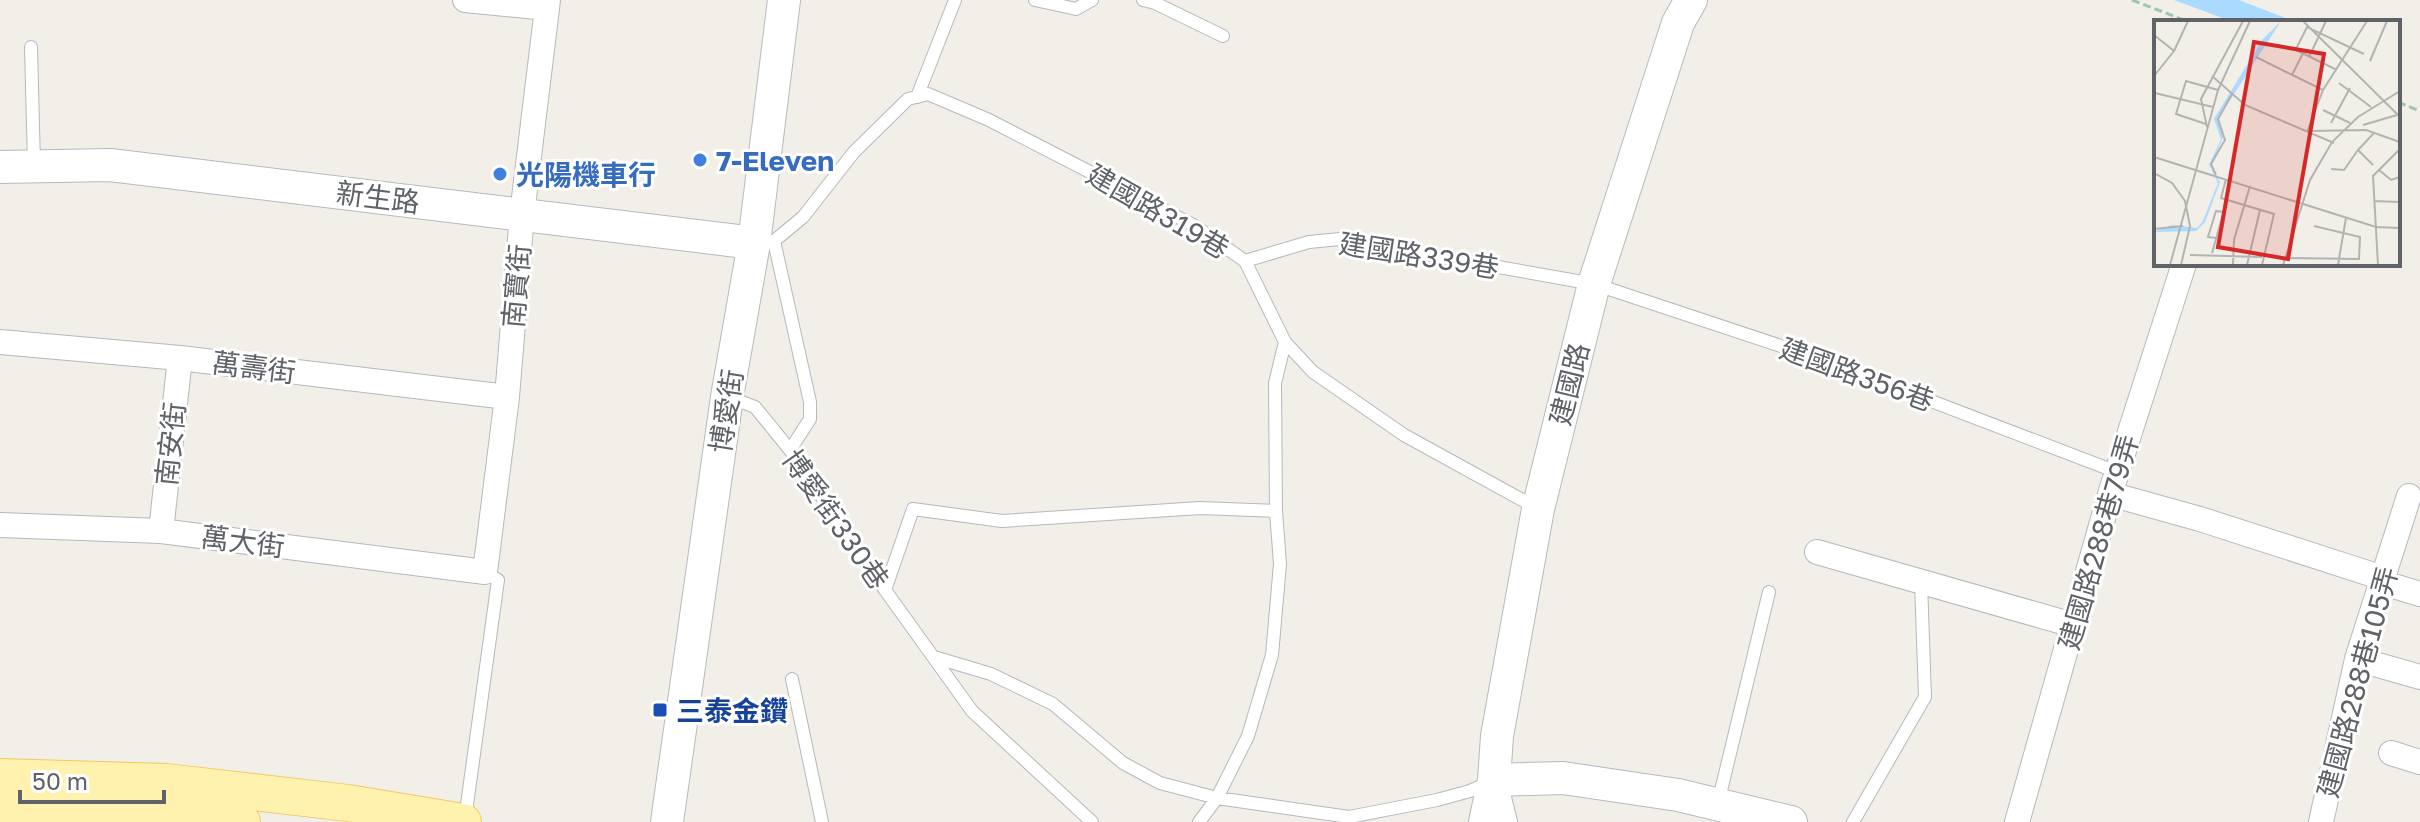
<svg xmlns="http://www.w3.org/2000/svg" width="2420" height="822" font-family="'Golos Text','Noto Sans TC',sans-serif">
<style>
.water{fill:#aadaff}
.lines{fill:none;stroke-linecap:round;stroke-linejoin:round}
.lane-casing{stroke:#b5b8bc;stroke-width:14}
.street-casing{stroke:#b5b8bc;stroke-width:26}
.secondary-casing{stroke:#b6babf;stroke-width:34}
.primary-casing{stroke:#f2c960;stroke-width:38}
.path{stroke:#9cc7a9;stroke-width:3;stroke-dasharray:8 4;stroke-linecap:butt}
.lane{stroke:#fff;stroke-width:12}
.street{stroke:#fff;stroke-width:24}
.secondary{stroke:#fff;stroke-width:32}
.primary{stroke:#fff2af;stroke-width:36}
.shop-dot{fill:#3f7fe0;stroke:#fff;stroke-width:3}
.transit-dot{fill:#1a4fb4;stroke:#fff;stroke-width:3}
.labels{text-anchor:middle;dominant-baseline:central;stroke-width:6;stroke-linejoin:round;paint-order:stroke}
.shop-label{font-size:28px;font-weight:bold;fill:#366cbe;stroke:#fff;text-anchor:start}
.street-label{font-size:28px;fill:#5f6368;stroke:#fff}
.transit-label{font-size:28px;font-weight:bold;fill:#164399;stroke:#fff;text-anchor:start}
.inset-road{fill:none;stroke:#b3b3b1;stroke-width:2}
.view{fill:#d62828;fill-opacity:0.15;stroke:#d62828;stroke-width:4}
.inset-edge{fill:none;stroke:#5f6368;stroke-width:4}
</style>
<rect width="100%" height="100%" fill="#f1efe8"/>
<path class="water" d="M2174,0H2239L2296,22H2233Z"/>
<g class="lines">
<g class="lane-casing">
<path id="lane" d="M1035,0L1076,9L1092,0
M1143,0L1155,3L1223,36
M31,47L34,164
M917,97L955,0
M774,241L810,402V419L790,450
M755,243L774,241L803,217L854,152L908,99L928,94L989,120L1195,226L1245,261L1285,342L1313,372L1404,435L1535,507
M1245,261L1309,242L1340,239L1594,284L1829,362L2117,472
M729,397L755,407L790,450L885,590L972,711L1092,822
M885,590L913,509L1002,521L1200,508L1276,511
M934,657L991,674L1053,704L1123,763L1160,783L1217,798L1349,817L1437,800L1470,791L1490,782
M792,679L822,822
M1718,803L1769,592
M465,819L498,580L485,572
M1199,822L1217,798L1248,736L1272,655L1280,564L1276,511L1275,383L1285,342
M1853,822L1925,697L1921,582"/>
</g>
<g class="street-casing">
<path id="street" d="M465,0L547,8
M0,342L180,358L507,397
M2110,494L2200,519L2383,578
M0,525L161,531L485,572L507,397L522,214L548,0
M161,531L180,358
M1817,552L2073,625
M2397,587L2420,594
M2357,659L2420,677
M2391,753L2420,762
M1495,782L1505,822
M2017,822L2110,494L2184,264
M2321,822L2357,659L2409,496"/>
</g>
<g class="secondary-casing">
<path id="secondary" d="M0,167L110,165L754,243
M1494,780L1563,778L1678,795L1791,822
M667,822L727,397L754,243L784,0
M1485,822L1494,780L1497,736L1538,509L1594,284L1678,23L1691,0"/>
</g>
<g class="primary-casing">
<path id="primary" d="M0,777L166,782L348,803L463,822
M0,809L130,811L242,822"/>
</g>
<path class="path" d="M2132,0L2189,22
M2398,102L2420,111"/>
<use href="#lane" class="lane"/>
<use href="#street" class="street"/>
<use href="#secondary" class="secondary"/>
<use href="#primary" class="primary"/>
</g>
<g class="shop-dot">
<circle cx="700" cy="160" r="8"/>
<circle cx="500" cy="174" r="8"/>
</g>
<rect class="transit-dot" x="652" y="702" width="16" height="16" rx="4"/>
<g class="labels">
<g class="shop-label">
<text x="716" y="160">7-Eleven</text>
<text x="516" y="174">光陽機車行</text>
</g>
<g class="street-label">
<text transform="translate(378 197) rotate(7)">新生路</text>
<text transform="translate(1158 211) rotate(30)">建國路319巷</text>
<text transform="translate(1419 255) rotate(9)">建國路339巷</text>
<text transform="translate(516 286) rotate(-85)">南寶街</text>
<text transform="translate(254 367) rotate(7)">萬壽街</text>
<text transform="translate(1857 374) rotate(20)">建國路356巷</text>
<text transform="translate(1569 384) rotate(-76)">建國路</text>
<text transform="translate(726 411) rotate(-81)">博愛街</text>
<text transform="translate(170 444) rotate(-84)">南安街</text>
<text transform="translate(836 519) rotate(55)">博愛街330巷</text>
<text transform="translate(243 541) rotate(7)">萬大街</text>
<text transform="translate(2098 542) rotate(-74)">建國路288巷79弄</text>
<text transform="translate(2357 682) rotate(-75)">建國路288巷105弄</text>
</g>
<g class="transit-label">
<text x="676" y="710">三泰金鑽</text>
</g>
</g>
<g transform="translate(2154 20)">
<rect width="246" height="246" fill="#f1efe8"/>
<path d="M127,1L64,99L69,117L57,148L66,162L51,202L42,211L0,212L18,205L43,208L49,201L64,163L55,145L67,119L60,99L108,20Z" fill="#aadaff"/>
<path class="inset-road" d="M149,1L246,97M0,15L20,31L0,56M142,29L153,7L210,34M142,30L183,50M20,31L34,1M102,37L169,70M155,37L172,1M216,41L233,1M138,55L149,33M58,56L91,85L180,123M185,63L217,87M1,73L59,87M169,90L196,103M177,103L196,68M52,104L22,94L32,61L64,70M209,105L243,95M53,107L47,79L89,1M156,111L212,110L246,122M153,112L169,70L213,1M0,137L222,207L246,208M219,145L204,130L220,113M177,149L190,150L204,130M225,150L237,160L246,157M0,153L18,163L31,181L36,206L27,245M62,155L57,144L71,120L64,99L78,74M72,159L67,178L120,194L108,245M220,181L246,182M0,209L29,206M62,218L54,217L62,191L70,192M58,233L73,180M36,235L108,237M133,238L205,239L206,217L160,206M16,245L64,70L96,1M79,245L80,220L96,166M93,245L106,190M129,245L156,160L178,122L204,97L246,71M184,245L192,198M224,245L219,156L246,129"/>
<path class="view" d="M100,22L170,34L134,239L64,227Z"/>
<rect width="246" height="246" class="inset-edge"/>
</g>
<path d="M20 790v12h144v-12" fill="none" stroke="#5f6368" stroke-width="4"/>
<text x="32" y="790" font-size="24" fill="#5f6368" stroke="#ffffff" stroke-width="6" paint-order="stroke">50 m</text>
</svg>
